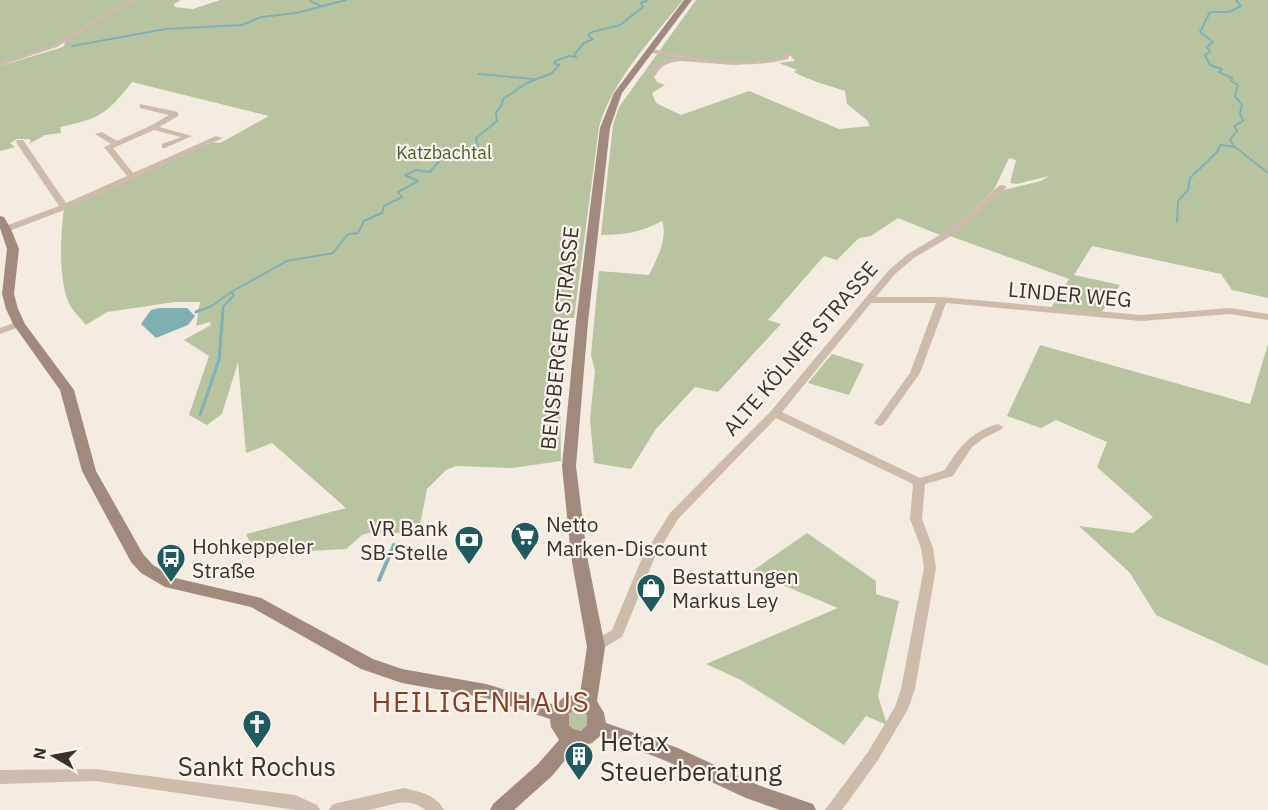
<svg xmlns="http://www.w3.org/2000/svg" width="1268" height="810" font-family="'IBM Plex Sans',sans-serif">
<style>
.green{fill:#b8c4a0;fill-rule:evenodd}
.water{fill:#7fb0b2}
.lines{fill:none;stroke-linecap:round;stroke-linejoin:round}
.stream-far2{stroke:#7fb0b2;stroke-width:2}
.stream-far1{stroke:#7fb0b2;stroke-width:3}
.stream{stroke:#7fb0b2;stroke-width:4}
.street{fill:#cdbbac;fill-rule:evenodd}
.secondary{fill:#a18a7d;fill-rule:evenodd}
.labels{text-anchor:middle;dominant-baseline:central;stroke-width:4.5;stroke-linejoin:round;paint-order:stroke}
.far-park-label{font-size:18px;fill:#4a5a2e;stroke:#fbf5ee}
.street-label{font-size:21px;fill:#3b302b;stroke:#fbf5ee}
.poi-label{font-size:21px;fill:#3b302b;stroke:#fbf5ee;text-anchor:start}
.near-poi-label{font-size:26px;fill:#3b302b;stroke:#fbf5ee;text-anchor:start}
.near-quarter-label{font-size:28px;letter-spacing:1.5px;fill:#8c3b22;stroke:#fbf5ee}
</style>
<rect width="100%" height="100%" fill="#f4ebe1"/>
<path class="green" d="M0,0H181L174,4L175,7L193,9L220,0H683C652,39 613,79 599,127L574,318H559L561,461L512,468L456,466L446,470L427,489L419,530L407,533H369L362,535L346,549L255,554L246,534L346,508L272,443L246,453L238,362L222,414L207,425L189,415L209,356L184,340L211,325L210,322L196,326L200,302H175L107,312L86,325C81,319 75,313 71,307C57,283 61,233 64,207L207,142L220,143L269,116L132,82C107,114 99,119 60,127L61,133L45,135L29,144L31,141L29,139H17L10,143L15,147L0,151V66L60,48L64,46L65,42L0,63Z
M696,0H1268V298L1232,290L1221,274L1092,246L1074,275L1120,285L1101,313L1051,308L1069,279L950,236L1000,191L1041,181L1049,176L1017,184L1010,183L1016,160L1009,158L994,190L950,230L940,235L898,218L871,236L859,238L837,260L824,256L768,320L781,324L718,392L695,387L656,429L631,469L594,463L590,419L595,371L591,355L599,271L649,275C657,258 668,239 662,221C642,232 624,235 601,235L613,125L619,107ZM789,54L795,61L779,63L797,70L794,72C811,81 827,85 845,91L847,104L867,120L870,126L839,129L749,91L681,115L656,103L652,93L665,85L657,82L653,75L668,60L735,65L786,58Z
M1268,344V666L1156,615L1130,573L1079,526L1133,533L1153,517L1097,467L1107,442L1056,420L1041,428L1007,416L1040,345L1250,404Z
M832,354L864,364L849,395L808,383Z
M807,533L876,581V594L899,601L878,696L887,725L866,716L844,745L741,680L706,664L838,608L751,572Z
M568 720a11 11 0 1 1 22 0a11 11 0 1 1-22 0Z"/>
<path class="water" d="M159,308H187L195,316L188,325L156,338L141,324L151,310Z"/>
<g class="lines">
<path class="stream-far2" d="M310,1L321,6
M72,46L166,29L242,25L261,17L296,13L346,0
M479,74L534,79
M1235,147L1268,173
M1177,222L1178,201L1188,190L1190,178L1218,151L1220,145L1235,147L1230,140L1237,131L1234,126L1243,121L1240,113L1242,105L1235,96L1238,85L1231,81L1232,78L1219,72L1222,69L1210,65L1205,55L1210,52L1207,47L1213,42L1200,32L1210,12H1229L1241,6L1236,0
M196,312L212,306L231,292
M223,312V307L234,295L231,292L287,261L333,253L348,234L358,233L364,221L382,213L384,206L402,197L398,192L418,181L405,175L416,170L430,172L444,155L478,148L476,138L497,121L496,112L502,105L503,99L527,83L552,73L559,65L554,63L555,61L569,56L576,57L574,55L584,43L593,39L588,35L592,32L620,25L643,7L641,3L648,0"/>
<path class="stream-far1" d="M196,312L200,310
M200,415L219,360L223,310"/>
<path class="stream" d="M379,580L394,545"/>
<path class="street" d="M131,0H139L100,20L57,47L0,66V62L53,45L96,18Z
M649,49C694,55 738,68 783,57L786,52L791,53L788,59C740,71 694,61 647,52V50Z
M679,58L682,60L681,61C668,63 662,64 655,76L650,75C656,62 665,58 679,58Z
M140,104L178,112V116L159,127L192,136L165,148H162V144L181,137L154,130L113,148L133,173L216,136L223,138L67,209L9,231H3V227L59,206L16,142L17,140H23L66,203L127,176L104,147L111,144L95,134L102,132L117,141L150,126L169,115L140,108Z
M1000,185H1003L1007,187L956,233L914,258L895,274L876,297H942L1141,315L1230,308L1268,314V320L1230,314L1141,321L946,303L920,373L883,425L879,426L874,423L910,373L936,303H871L782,412L920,478L945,470C958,448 972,431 998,424L1003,427L1002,429L984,438L972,447L953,476L925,484L922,519L933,548L936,568L915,689L908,709L878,760L842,810H825L868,752L895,707L901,689L924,568L921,548L910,519L913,484L776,418L678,519L654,559L622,637L596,652L591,651L589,647L591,643L612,630L642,558L670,513L771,411L889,270L908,254L950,229Z
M19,321L24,324L22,326L0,334V328Z
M95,769L295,795L317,805L320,810H296L95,781L0,784V770Z
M404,788C419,792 436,794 444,810H425C408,794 387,808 367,810C355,810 342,810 329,810L332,805L337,803Z"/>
<path class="secondary" d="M684,0H692L622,93L610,128L588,322L576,466L587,556L605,647L597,701L604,713L606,723L678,748L758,785L813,804L816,810H780L746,798L664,760L600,736L592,743L576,747L552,776L514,810H490L493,804L538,764L559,740L551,727L550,719L486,698L402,683L361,669L251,607L165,587L141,573L131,562L82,471L60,390L13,324L6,309L2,294L7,249L0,228V216L4,217L11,229L19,249L14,294L18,309L25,324L74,390L96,471L143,554L153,565L175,578L261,598L373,659L402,669L486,684L555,705L564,697L580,694L587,647L571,556L562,466L576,322L600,128L614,93ZM575,709H581L587,715V725L581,731L573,729L569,725V714Z"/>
</g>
<defs>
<g id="supermarket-pin" transform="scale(1.5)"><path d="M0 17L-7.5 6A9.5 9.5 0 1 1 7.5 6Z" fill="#1f5a5e" stroke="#fbf5ee"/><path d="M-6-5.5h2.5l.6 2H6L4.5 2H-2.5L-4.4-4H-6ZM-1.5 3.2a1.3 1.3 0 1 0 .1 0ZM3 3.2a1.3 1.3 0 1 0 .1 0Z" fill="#fff"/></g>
<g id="bank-pin" transform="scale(1.5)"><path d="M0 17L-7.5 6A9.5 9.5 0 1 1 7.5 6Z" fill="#1f5a5e" stroke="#fbf5ee"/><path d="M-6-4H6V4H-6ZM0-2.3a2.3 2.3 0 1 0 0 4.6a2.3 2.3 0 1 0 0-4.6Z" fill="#fff"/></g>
<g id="bus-pin" transform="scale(1.5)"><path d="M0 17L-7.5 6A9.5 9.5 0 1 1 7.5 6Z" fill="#1f5a5e" stroke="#fbf5ee"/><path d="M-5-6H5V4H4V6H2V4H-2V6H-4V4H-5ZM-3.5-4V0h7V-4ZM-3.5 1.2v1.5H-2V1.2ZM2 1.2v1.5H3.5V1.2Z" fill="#fff"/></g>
<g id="shop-pin" transform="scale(1.5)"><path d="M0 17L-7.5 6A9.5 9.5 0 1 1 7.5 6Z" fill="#1f5a5e" stroke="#fbf5ee"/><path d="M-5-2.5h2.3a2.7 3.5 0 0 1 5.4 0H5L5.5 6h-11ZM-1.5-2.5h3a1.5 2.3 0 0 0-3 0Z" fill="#fff"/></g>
<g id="church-pin" transform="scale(1.5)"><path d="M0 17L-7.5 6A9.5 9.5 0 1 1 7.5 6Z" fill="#1f5a5e" stroke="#fbf5ee"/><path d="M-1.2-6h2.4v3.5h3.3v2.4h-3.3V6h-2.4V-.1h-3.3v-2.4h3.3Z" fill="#fff"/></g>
<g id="building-pin" transform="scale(1.5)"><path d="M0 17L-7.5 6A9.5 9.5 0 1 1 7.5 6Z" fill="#1f5a5e" stroke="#fbf5ee"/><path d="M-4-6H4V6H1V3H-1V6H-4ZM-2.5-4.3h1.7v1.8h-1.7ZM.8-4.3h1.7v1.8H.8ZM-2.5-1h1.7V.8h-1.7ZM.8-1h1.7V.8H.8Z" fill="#fff"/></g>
</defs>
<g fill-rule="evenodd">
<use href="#supermarket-pin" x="525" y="536"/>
<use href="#bank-pin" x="469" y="540"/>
<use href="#bus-pin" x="171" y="558"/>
<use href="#shop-pin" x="651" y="588"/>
<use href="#church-pin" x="257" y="724"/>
<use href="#building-pin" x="579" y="756"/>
</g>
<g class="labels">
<g class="far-park-label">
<text x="444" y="152">Katzbachtal</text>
</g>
<g class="street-label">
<text transform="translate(1070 294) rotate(5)">LINDER WEG</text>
<text transform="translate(559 338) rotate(-84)">BENSBERGER STRASSE</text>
<text transform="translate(800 348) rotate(-49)">ALTE KÖLNER STRASSE</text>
</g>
<g class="poi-label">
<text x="546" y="524">Netto<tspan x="546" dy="24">Marken-Discount</tspan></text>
<text x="448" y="528" text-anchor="end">VR Bank<tspan x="448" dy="24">SB-Stelle</tspan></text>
<text x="192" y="546">Hohkeppeler<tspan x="192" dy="24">Straße</tspan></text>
<text x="672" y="576">Bestattungen<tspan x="672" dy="24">Markus Ley</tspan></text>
</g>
<g class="near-poi-label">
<text x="600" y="741">Hetax<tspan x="600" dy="30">Steuerberatung</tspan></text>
<text x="257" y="766" text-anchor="middle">Sankt Rochus</text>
</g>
<g class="near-quarter-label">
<text x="481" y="701">HEILIGENHAUS</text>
</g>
</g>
<g transform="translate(54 756) rotate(280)" stroke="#fbf5ee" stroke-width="4.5" paint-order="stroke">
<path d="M0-4.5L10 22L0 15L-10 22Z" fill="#3b302b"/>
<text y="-9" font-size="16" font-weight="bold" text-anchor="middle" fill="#3b302b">N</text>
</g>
</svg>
